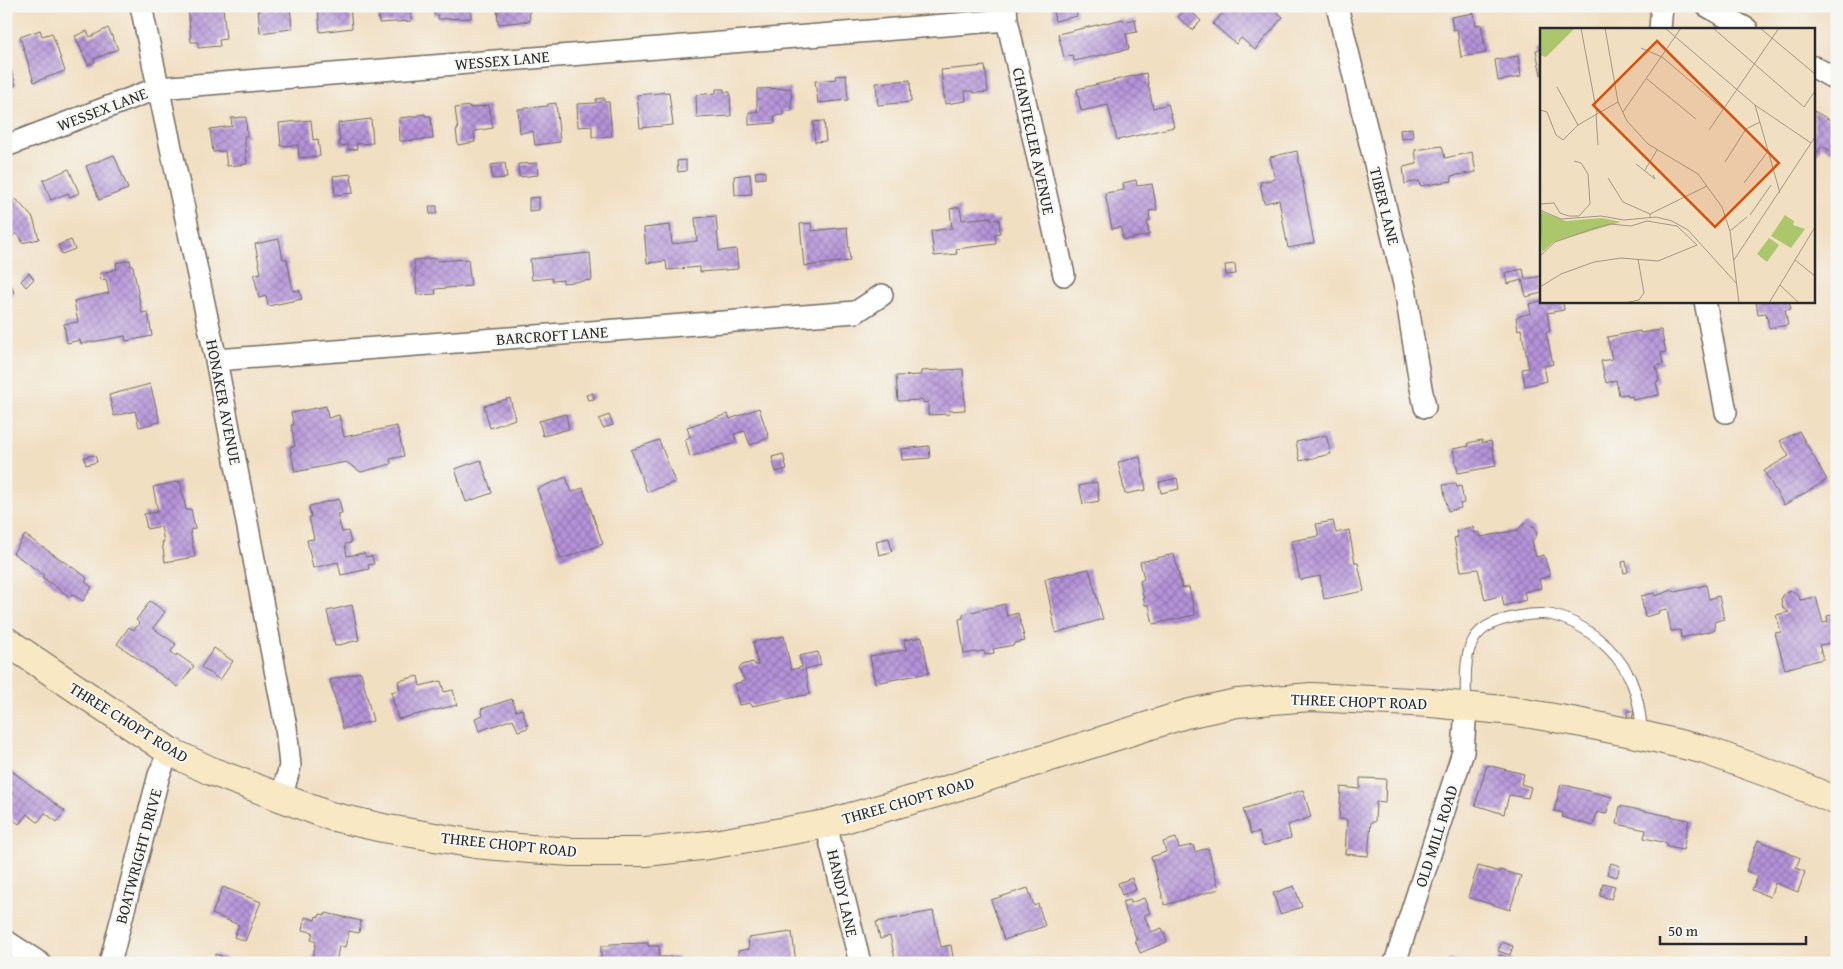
<svg xmlns="http://www.w3.org/2000/svg" width="1843" height="969" font-family="'Gentium Book Plus',serif">
<style>
.building{fill:url(#building-cross-hatch)}
.lines{fill:none;stroke-linecap:round;stroke-linejoin:round}
.service-casing{stroke:#706a60;stroke-width:12}
.minor-casing{stroke:#706a60;stroke-width:24}
.secondary-casing{stroke:#706a60;stroke-width:30}
.service{stroke:#fff;stroke-width:10}
.minor{stroke:#fff;stroke-width:21}
.secondary{stroke:#f8e8c3;stroke-width:28}
.labels{text-anchor:middle;dominant-baseline:central;stroke-width:4;stroke-linejoin:round;paint-order:stroke}
.street-label{font-size:16px;fill:#2b2b2b;stroke:#f6f6f2}
.inset-road{fill:none;stroke:#a29786;stroke-width:1}
.view{fill:#d5540f;fill-opacity:0.15;stroke:#d5540f;stroke-width:2.5}
.inset-edge{fill:none;stroke:#2b2b2b;stroke-width:2.5}
</style>
<defs>
<pattern id="building-cross-hatch" width="8" height="8" patternUnits="userSpaceOnUse" patternTransform="scale(1.25)"><rect width="8" height="8" fill="#b593d9"/><path d="M0 0l8 8M0 8l8-8" fill="none" stroke="#9378b0"/></pattern>
</defs>
<rect width="100%" height="100%" fill="#f6f6f2"/>
<filter id="ink" filterUnits="userSpaceOnUse"><feTurbulence type="fractalNoise" baseFrequency=".02" numOctaves="2"/><feDisplacementMap in="SourceGraphic" scale="10" xChannelSelector="R" yChannelSelector="G"/><feConvolveMatrix kernelMatrix="1 2 1 2 8 2 1 2 1" color-interpolation-filters="sRGB"/></filter>
<filter id="wash" filterUnits="userSpaceOnUse"><feTurbulence type="fractalNoise" baseFrequency=".0096" numOctaves="4" result="noise"/><feDisplacementMap in="SourceGraphic" scale="20" xChannelSelector="R" yChannelSelector="G"/><feGaussianBlur stdDeviation="1.12" result="paint"/><feColorMatrix in="noise" values="0 0 0 0 0 0 0 0 0 0 0 0 0 0 0 0 0 1.4 0 .05"/><feComposite in="paint" operator="in"/></filter>
<g filter="url(#wash)">
<rect width="100%" height="100%" fill="#f1dfc2"/>
<g id="blocks">
<path class="building" d="M188,6H223L226,39L219,40L220,46L198,48V42H191Z
M258,6H290L292,29L260,33Z
M325,6H350L352,28L320,32L318,9L325,8Z
M377,6H411V21L379,23Z
M437,6H471V18L438,19V15H434V9H437Z
M497,6H529L530,21L498,24Z
M1052,6H1075L1077,16L1055,21Z
M1219,6H1270L1283,17L1255,50L1241,38L1236,44L1213,24L1224,11Z
M1833,6H1837V14L1831,11Z
M1187,7L1201,21L1192,30L1178,17Z
M1474,13L1476,25L1481,24L1486,53L1461,57L1457,29L1453,30L1451,17Z
M1123,19L1124,22L1135,19L1137,32L1126,34L1129,49L1074,61L1073,55L1064,57L1058,34Z
M108,28L118,49L94,59L95,62L88,65L75,36L87,31L90,37Z
M40,30L42,36L52,33L65,71L34,82L20,37Z
M1542,49V75H1541L1536,50Z
M1518,56L1521,77L1498,81L1495,60Z
M9,64L16,85L6,88V65Z
M985,66L988,92L973,93V91H965L966,101L945,104L941,70Z
M1146,73L1153,108L1168,104L1174,127L1117,140L1108,105L1081,111L1077,89Z
M846,75L848,100L818,103L815,81L836,79L835,76Z
M910,80L911,102L878,105L876,83Z
M791,88L792,111H783V115L774,116L775,123L749,125V112H757V89Z
M716,89H724V92H730L731,116L697,118L696,95L716,93Z
M669,92L673,125L640,128L637,95Z
M604,98V102H609L612,136L592,137V126L578,127L577,104L596,103V99Z
M556,103L560,142L535,145L533,131L520,133L518,109L548,106V104Z
M489,105L493,128L474,131L475,142L458,145L456,130H458L455,108L470,106V108Z
M1814,111L1837,124V145L1833,152L1822,146L1817,154L1814,152Z
M425,114V116H431L433,139L400,141L399,118L418,116V115Z
M246,117L247,136H244L247,164L227,166L225,151L213,152L210,129L232,126L231,118Z
M371,119L373,143L356,144L357,149L348,150V145L340,146L338,123Z
M311,120L313,140L318,139L320,156L299,158L298,145L281,146L279,123Z
M824,121L826,141L815,142L813,122Z
M1412,128L1413,137L1401,139L1400,130Z
M1442,146L1445,158L1472,152L1476,172L1451,176L1452,181L1420,186L1419,181L1405,184L1403,167L1417,164L1415,150Z
M1297,151L1314,243L1288,248L1279,200L1264,203L1260,182L1275,179L1270,157Z
M114,155L128,189L99,200L86,166Z
M686,160V171L678,172L677,161Z
M505,163L507,178L492,179L491,165Z
M537,163L538,175L519,177L518,164Z
M69,169L79,193L70,197L68,193L51,200L43,180Z
M765,171V178L756,179L755,172Z
M351,174L353,193L335,195L333,176Z
M750,174L752,194L735,195L734,176Z
M1136,180L1137,186L1152,184L1157,210L1149,211L1150,221H1147L1149,235L1123,240L1121,227L1112,229L1105,193L1124,190L1123,183Z
M539,197V210L529,211V198Z
M16,199L33,218L39,239L22,243L21,238L16,233L9,240L6,238V207Z
M429,206H437V214H430Z
M960,207L962,220L991,217L992,220L999,219L1000,233L995,234L996,244L956,249L957,254L934,256L931,231L952,228L950,209Z
M716,216L719,251L736,249L738,269L700,272V267L667,270L666,261L647,263L644,228L670,225L672,244L697,241L695,218Z
M811,223L812,231L847,227L850,261L804,266L800,224Z
M279,239L283,259H287L293,291L299,290L302,299L268,306L266,296L259,298L254,275L261,273L255,244Z
M71,240L75,249L62,254L58,245Z
M590,253L592,280L563,283V280L552,281V278L532,280L530,259Z
M436,258L437,261L468,259L471,286L435,289L436,294L417,295L414,260Z
M130,260L131,266H133L142,313L148,312L152,336L126,341L125,336L81,344L80,340L67,343L64,324L78,322L74,301L109,293L106,279L101,280L99,274L117,269L116,263Z
M1235,264L1236,274L1226,275L1225,265Z
M1523,269L1525,279L1542,276V293L1526,297L1522,280L1507,284L1505,273Z
M29,273L34,279L26,287L21,281Z
M11,284L14,294L6,297V286Z
M1542,301H1563L1564,310L1547,313L1550,331L1546,332L1553,364L1544,366L1547,381L1525,386L1522,369L1529,368L1521,329L1518,330L1516,317L1531,313L1529,304Z
M1756,301H1789L1791,309L1785,310L1788,325L1769,328L1766,313L1758,314Z
M1661,330L1666,352L1661,353L1663,364L1656,366L1659,381L1656,382L1659,395L1633,400L1632,396L1628,397L1627,394L1619,395L1616,380L1606,383L1601,361L1612,359L1607,337L1640,331V333Z
M963,369L965,410L949,411L950,414L928,415V402L923,403V400L898,401L896,376L921,375V371Z
M150,384L160,422L139,427L135,411L114,416L109,395Z
M593,393L594,399L588,400L586,395Z
M510,398L515,419L490,428L484,406Z
M326,406L328,418L339,415L344,437L397,426L404,456L390,459L391,464L361,472L346,462L295,472L290,447L295,446L291,425H294L291,413Z
M759,408L769,438L750,445L745,431L734,434L737,442L690,457L685,439L690,437L687,427L728,414L730,419Z
M566,414L569,429L543,436L539,421Z
M609,415L613,425L603,428L599,419Z
M1799,431L1827,480L1784,505L1764,471L1789,456L1780,441Z
M1326,435L1331,454L1300,461L1296,442Z
M659,440L675,482L647,492L631,450Z
M1482,440V443L1491,441L1496,466L1458,473L1453,449L1469,446L1468,443Z
M929,446L930,458L902,460L901,449Z
M783,454L787,469L776,472L772,457Z
M95,455L97,462L86,465L84,457Z
M1140,457L1146,490L1125,494L1118,462Z
M481,460L492,493L466,502L455,469Z
M566,477L572,492L583,488L603,544L561,559L537,489Z
M1177,478L1179,489L1161,493L1159,482Z
M180,481L186,510L191,509L195,529L190,530L195,557L165,562L162,542H164L161,526L147,529L144,514L158,512L153,487Z
M1097,482L1099,501L1083,504L1079,486Z
M1456,483L1457,487L1461,486L1464,503L1460,504L1461,508L1448,511L1443,485Z
M339,499L342,513L337,514L342,532L348,531L351,543L345,544L347,556L364,553L366,557L372,556L374,564L368,565L369,569L341,575L338,562L313,568L307,540L314,539L309,517H311L309,506Z
M1333,521L1336,533L1349,530L1355,563H1358L1364,591L1324,599L1320,576L1300,580L1291,541L1319,536L1316,524Z
M1526,523L1535,527L1537,535L1532,541L1536,557L1544,555L1550,576L1539,579L1541,588L1524,592L1526,600L1504,606L1502,595L1485,600L1478,569L1461,571L1454,538L1458,537L1456,531L1473,527L1475,533L1479,532L1481,537L1518,530L1522,525Z
M25,535L85,576L87,579L85,582L92,587L83,601L72,594L70,597L42,577L44,575L13,553Z
M889,538L892,552L879,555L876,541Z
M1174,554L1182,588L1189,587L1195,615L1153,624L1149,605H1145L1140,581L1144,579L1140,562Z
M1626,561L1628,572L1624,573L1622,562Z
M1089,569L1103,619L1056,633L1045,579Z
M1706,585L1709,599L1719,596L1724,619L1714,622L1715,630L1681,638L1680,630L1671,631L1667,609L1658,611L1659,613L1645,617L1641,596L1654,593L1655,596L1672,590L1675,592Z
M1793,591L1799,596L1800,600L1816,597L1823,623L1828,622L1827,616L1837,614V642L1819,645L1823,659L1785,669L1775,633L1781,632L1776,615L1789,612L1783,608L1781,599L1785,593Z
M150,601L165,612L153,628L176,644L171,652L176,656L177,654L194,666L178,687L117,644L129,627L134,630L139,623L136,620Z
M1005,604L1007,616L1018,613L1025,641L1014,643V645L993,649L994,653L985,655L984,651L964,654L959,619L963,618V614Z
M352,605L359,640L335,646L327,611Z
M784,636L791,670L802,667L799,656L818,652L821,665L805,669L810,694L752,706L750,703L739,705L734,684L745,681L739,669L742,665L753,662L755,665H758L753,642Z
M922,637L929,673L875,683L870,656L906,650L904,640Z
M214,648L233,661L220,680L201,667Z
M361,672L373,721L343,729L330,680Z
M418,676L420,686L441,681L444,692L453,690L457,705L398,719L391,692L400,690L398,681Z
M512,699L516,711L522,709L528,728L518,731L513,719L479,731L475,718L483,715L481,709Z
M1628,711H1634L1632,719L1627,717Z
M1487,765L1524,774L1521,784L1531,787L1528,798L1509,795L1504,814L1475,805Z
M9,769L65,811L57,822L45,813L38,822L27,814L19,824L11,818L12,816L6,812V804L14,794L6,789V774Z
M1360,778L1386,779L1385,803L1376,802L1375,822H1371L1368,856L1345,854L1347,820L1339,819L1341,787L1360,789Z
M1561,784L1612,797L1606,814L1597,812L1593,826L1562,817L1563,813L1554,811Z
M1303,790L1311,817L1288,825L1291,838L1263,846L1259,832L1251,834L1243,809Z
M1620,806L1689,820L1683,850L1667,847V843L1644,838L1646,830L1617,824Z
M1176,838L1179,848L1193,845L1195,852L1208,848L1219,889L1165,905L1151,857L1166,852L1163,842Z
M1758,840L1800,858L1796,868L1805,872L1798,892L1775,883L1770,897L1752,890L1758,876L1746,871Z
M1611,863L1620,866L1617,877L1607,874Z
M1478,866L1500,872V870L1521,876L1510,910L1468,897Z
M1132,878L1136,890L1122,895L1118,883Z
M1603,883L1615,886L1611,899L1600,896Z
M1294,886L1302,907L1280,914L1273,893Z
M223,887L261,902L245,941L234,937L239,925L212,914Z
M1028,888L1034,906L1038,904L1045,926L1004,940L991,900Z
M1144,898L1150,913L1144,915L1151,932L1162,928L1167,942L1140,953L1135,940H1137L1122,902L1130,900L1131,903Z
M933,911L941,947L951,945L954,963H896L890,936L880,939L876,922Z
M326,913L361,921L359,933L349,931L345,947L339,946L336,963L312,961L316,942L311,940L313,932L302,930L305,917L315,920L316,916L319,917L320,914L326,915Z
M792,932L796,963H739L738,951L749,949L748,938Z
M1502,942L1513,946L1510,955L1498,951Z
M648,943V946H659V957H678V963H601V946H610V944Z
M216,954L235,963H212Z
M1500,955L1512,959L1511,963H1497Z
M1449,959L1459,962V963H1448Z"/>
</g>
</g>
<g filter="url(#ink)">
<use href="#blocks" fill-opacity="0" stroke="#706a60" stroke-width="1"/>
<g class="lines">
<g class="service-casing">
<path id="service" d="M1466,705C1466,688 1464,660 1471,645C1478,628 1493,622 1510,618C1523,615 1538,612 1552,615C1583,622 1616,649 1630,678C1638,696 1641,715 1642,734"/>
</g>
<g class="minor-casing">
<path id="minor" d="M141,6L216,360L286,727L290,766L281,799
M1337,6L1405,288L1420,383L1425,407
M1707,6L1747,29
M1006,7L1007,20L1064,275
M1660,29L1662,6
M1814,67L1837,80
M6,146L158,88L1007,20
M1705,301L1726,412
M216,360L856,312L882,295
M826,824L860,963
M6,941L40,963
M110,963L159,775L169,751
M1395,963L1463,752L1466,708"/>
</g>
<g class="secondary-casing">
<path id="secondary" d="M6,641L169,751L211,771L330,816L383,828L475,844L530,849L571,852H646L709,845L826,824L940,792L1186,714L1237,703L1311,697L1431,703L1513,711L1572,721L1642,735L1705,750L1779,777L1837,801"/>
</g>
<use href="#service" class="service"/>
<use href="#minor" class="minor"/>
<use href="#secondary" class="secondary"/>
</g>
</g>
<g class="labels">
<g class="street-label">
<text transform="translate(502 60) rotate(-5)">WESSEX LANE</text>
<text transform="translate(102 109) rotate(-21)">WESSEX LANE</text>
<text transform="translate(1034 141) rotate(78)">CHANTECLER AVENUE</text>
<text transform="translate(1385 206) rotate(76)">TIBER LANE</text>
<text transform="translate(552 335) rotate(-4)">BARCROFT LANE</text>
<text transform="translate(224 402) rotate(79)">HONAKER AVENUE</text>
<text transform="translate(1359 701) rotate(2)">THREE CHOPT ROAD</text>
<text transform="translate(129 722) rotate(32)">THREE CHOPT ROAD</text>
<text transform="translate(908 800) rotate(-16)">THREE CHOPT ROAD</text>
<text transform="translate(1436 836) rotate(-72)">OLD MILL ROAD</text>
<text transform="translate(509 844) rotate(6)">THREE CHOPT ROAD</text>
<text transform="translate(138 856) rotate(-75)">BOATWRIGHT DRIVE</text>
<text transform="translate(843 893) rotate(77)">HANDY LANE</text>
</g>
</g>
<g transform="translate(1540 28)">
<rect width="275" height="275" fill="#f1dfc2"/>
<path d="M245,187L254,193L253,197L265,201L251,220L231,208ZM229,210L239,217L227,234L217,226Z" fill="#acc66b"/>
<path d="M0,183L26,193L62,190L81,194L14,214L2,224Z" fill="#acc66b"/>
<path d="M0,0H35L6,29L0,27Z" fill="#acc66b"/>
<path class="inset-road" d="M41,0L57,86M65,0L78,74L87,93L108,116L158,146L182,179L190,203L199,275M125,0L215,77L271,115M173,0L264,79L275,63M220,0L275,46M101,20L122,29L183,81M107,51L156,91M17,59L38,97M215,77L240,165M0,82L7,84L16,107L23,112L38,97L78,74M83,84L141,0M56,86L58,117M169,102L239,0M185,134L206,101L220,94M96,136L115,151L113,147M105,142L117,122M68,150L83,174L110,186M204,155L229,122M0,176L14,175L20,185L29,188H39L50,176L48,146L41,135L34,133M0,182L21,191L61,188L84,192L116,189L132,193L148,202L196,255M210,187L231,157M110,189V186L167,158M190,203L207,189M0,228L15,214L55,200L70,196L91,198L107,193L137,198L157,217M194,232L275,109M255,232L275,248M240,257L259,275M0,259L21,246L54,234L81,230L118,233L157,217M84,275L99,272L104,265L98,231M229,275L275,199"/>
<path class="view" d="M117,13L239,135L175,199L53,77Z"/>
<rect width="275" height="275" class="inset-edge"/>
</g>
<rect width="1843" height="969" fill="none" stroke="#f6f6f2" stroke-width="25"/>
<path d="M1660 936v8h146v-8" fill="none" stroke="#2b2b2b" stroke-width="2.5"/>
<text x="1668" y="936" font-size="15" fill="#2b2b2b" stroke="#f6f6f2" stroke-width="4" paint-order="stroke">50 m</text>
</svg>
